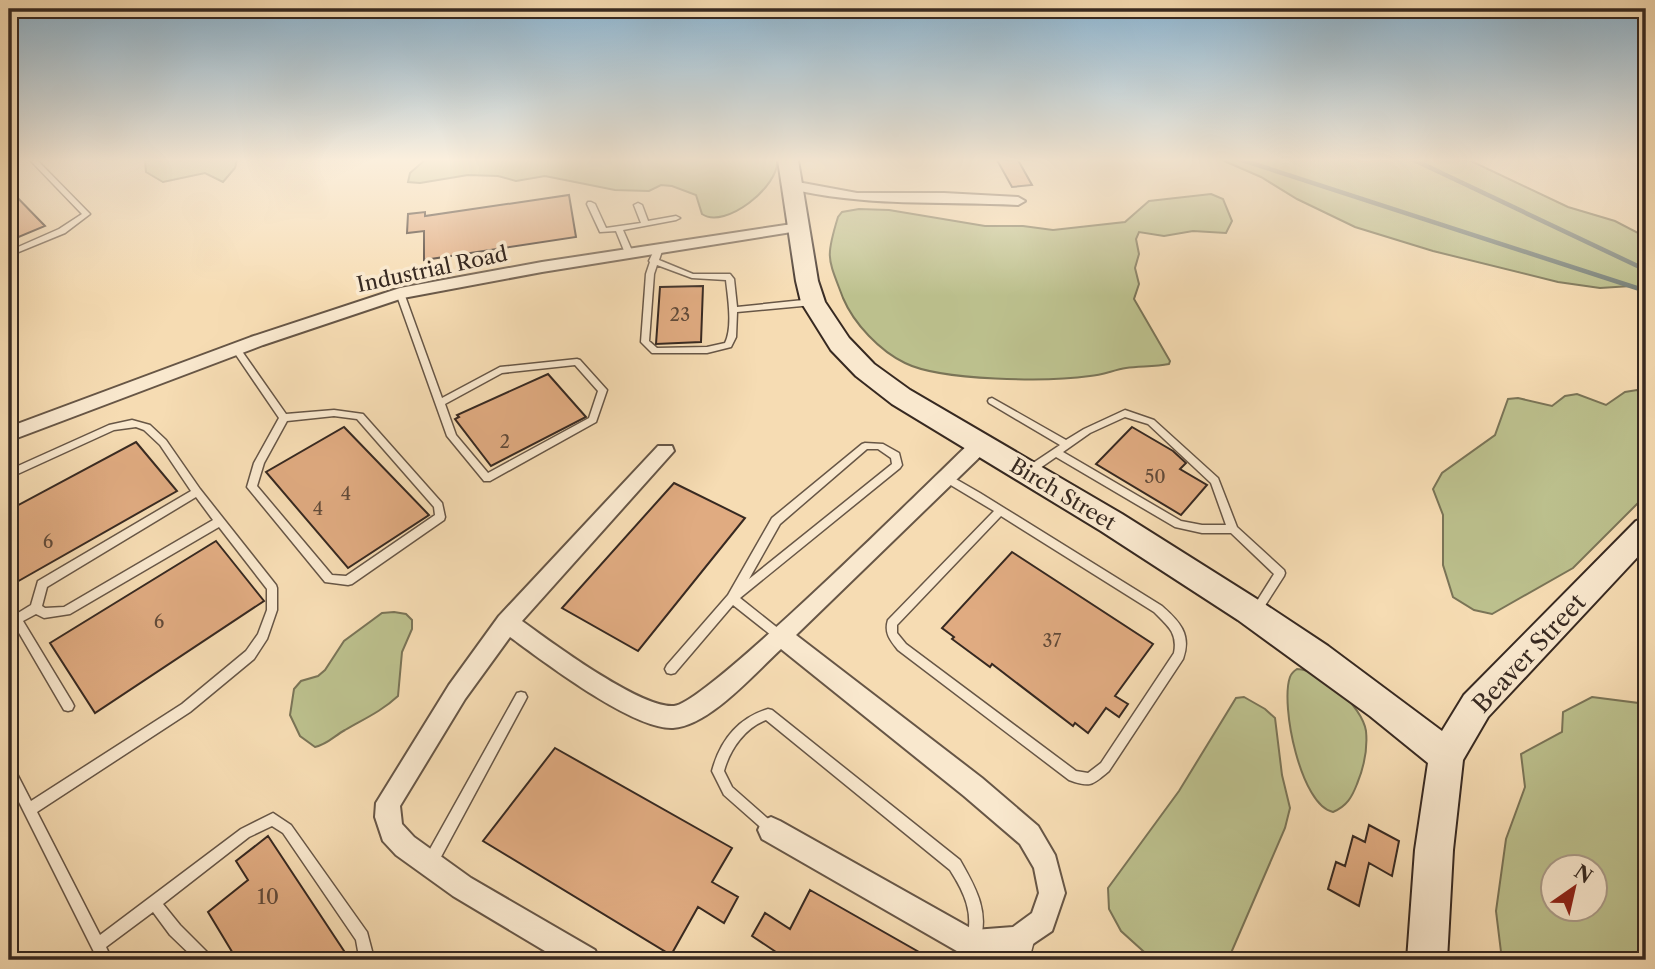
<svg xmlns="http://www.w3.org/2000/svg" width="1655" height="969" font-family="'Libre Caslon Text',serif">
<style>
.green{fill:#bcc08d;stroke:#7a7457;stroke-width:2;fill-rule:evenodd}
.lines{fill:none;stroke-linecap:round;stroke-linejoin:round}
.stream{stroke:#75807a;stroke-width:4.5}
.building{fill:#e0ab81;stroke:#372921;stroke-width:2}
.lane-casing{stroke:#675646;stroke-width:3}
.street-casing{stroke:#675646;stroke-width:4}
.secondary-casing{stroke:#372921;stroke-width:4}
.lane{fill:#f9e8ce;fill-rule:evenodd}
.street{fill:#f9e8ce;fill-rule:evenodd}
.secondary{fill:#f9e8ce;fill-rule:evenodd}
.labels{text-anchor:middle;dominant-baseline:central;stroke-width:7;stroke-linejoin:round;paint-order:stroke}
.number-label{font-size:18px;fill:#614a39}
.street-label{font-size:21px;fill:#372921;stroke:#f9e8ce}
.near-number-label{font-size:21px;fill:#614a39}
.near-street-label{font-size:24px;fill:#372921;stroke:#f9e8ce}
</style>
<rect width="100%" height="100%" fill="#f6dcb3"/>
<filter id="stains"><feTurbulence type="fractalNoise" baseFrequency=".00286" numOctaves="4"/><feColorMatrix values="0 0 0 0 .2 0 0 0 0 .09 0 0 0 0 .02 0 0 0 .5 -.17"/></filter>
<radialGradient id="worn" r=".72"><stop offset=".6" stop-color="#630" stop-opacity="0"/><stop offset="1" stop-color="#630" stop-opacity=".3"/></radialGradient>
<path class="green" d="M145,160H237L235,168L223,182L205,173L163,182L146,172Z
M425,160H777C780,186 725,230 702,214L696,195L672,186L661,185L649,191L615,190L545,176L516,181L498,176L468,175L420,183L408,182L410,173Z
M1222,160H1469L1568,207L1615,221L1646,237V292L1631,286L1600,288L1558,282L1433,251L1355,227L1297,199L1261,177Z
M1211,194L1223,199L1232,221L1226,233L1193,231L1164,236L1139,232L1136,239L1139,254L1135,268L1139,284L1134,299L1170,361L1169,364C1154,367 1140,366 1126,368C1114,370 1102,375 1090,376C1048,382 941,381 905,363C880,351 854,324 843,298C828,258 825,259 838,217L842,212L859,209L889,210L985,226H1023L1053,230L1125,222L1149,201Z
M1637,390L1646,392V495L1573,568L1492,614L1474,610L1453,597L1443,565V515L1433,489L1442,473L1495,435L1508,399L1518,398L1552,406L1565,396L1577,394L1606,405L1625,392Z
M394,612L406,614L412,620V629L402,652L398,696C382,711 364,719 345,730C334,736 328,744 315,747L300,736L290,715L294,689L301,681L318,676L325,670L344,641L382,613Z
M1297,669C1322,670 1362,706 1366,731C1368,751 1364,767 1357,784C1352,797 1347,806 1333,812C1301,806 1280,705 1290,677C1291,674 1294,671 1297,669Z
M1244,697L1265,709L1275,718L1282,775L1290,808L1285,828L1228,960H1153L1121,931L1109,909L1108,888L1179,791L1236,698Z
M1592,697L1646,704V960H1502L1496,911L1506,839L1525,787L1521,754L1562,732L1563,712ZM1554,867H1596V909H1554Z"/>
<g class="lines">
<path class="stream" d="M1242,160L1646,291
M1414,160L1646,270"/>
</g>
<path class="building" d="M997,160H1018L1032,185L1012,187Z
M9,189L45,226L9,241Z
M569,195L576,237L424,260V231L407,233L408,214L425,212V216Z
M703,286L701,342L656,344L660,287Z
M548,374L586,417L491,466L455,419L459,417L457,415Z
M344,427L429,515L348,568L266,472Z
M1132,427L1173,451L1186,463L1180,469L1207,485L1181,515L1096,464Z
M136,442L177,491L15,583L9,573V510Z
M674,483L745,518L638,651L562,608Z
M216,541L264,601L95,713L50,643Z
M1012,552L1153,644L1115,696L1128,704L1119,717L1106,708L1088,733L1075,723L1073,726L992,664L990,667L952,639L954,637L942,628Z
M555,748L732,848L712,882L738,897L724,923L698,907L671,955L483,841Z
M1369,825L1399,841L1392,876L1369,863L1359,906L1328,889L1336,862L1345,866L1353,836L1365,842Z
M268,836L350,960H237L208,912L248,880L236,861Z
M810,890L933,960H776L779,954L752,936L765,913L790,929Z"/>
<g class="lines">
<g class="lane-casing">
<path id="lane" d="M30,160H37L90,214L65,233L9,256V251L59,229L82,214Z
M588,202H591L595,204L606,228L641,223L634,205L638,203L642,205L648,221L676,216L680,218L676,220L623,230L633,253L629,255L625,253L616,231L600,232L587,204Z
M656,246H662L663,248L659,260L693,274H730L734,279L737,307L813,299L817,302L813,305L737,312L736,337L731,347L707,353H652L641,342L646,274L650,262L649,261ZM657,265L692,278L726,280C728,298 733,327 725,343L707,347L657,348L649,341L654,274Z
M400,290L404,293L442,398L500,367L577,359L580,360L607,390L596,422L490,481H484L447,436L396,293ZM575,365L598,391L589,418L488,473L456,435L445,404L502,373Z
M236,346L239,347L286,414L334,410L363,414L442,503L445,517L444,520L352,584L348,585L325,582L247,487L254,463L279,418L232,349ZM334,416L357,419L434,507L435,515L346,576L332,575L257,486L264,463L287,421Z
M992,398L1066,440L1084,429L1125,410L1154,420L1218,478L1237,527L1284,570L1285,573L1284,576L1259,615L1255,617L1251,615L1250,612L1274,574L1231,533H1202L1175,527L1056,457L1030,475H1024L1022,472L1024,469L1060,445L989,403L988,401L989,399ZM1125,417L1148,424L1211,483L1226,525H1202L1181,521L1063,452L1090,433Z
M132,420L150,425L166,440L200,489L276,585L277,588V610L267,639L254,659L190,712L37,812L100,935L241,829L273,813L291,825L367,932L372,951L369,960H355L358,951L356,940L283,833L272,826L249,837L163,904L180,925L210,955L212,960H196L170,935L153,912L106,947L112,960H98L9,782V764L13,766L31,801L182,704L246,651L258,634L267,610V589L219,527L70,614L44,618L36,614L23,621L72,702L74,706L72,710L68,711L64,710L15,626L9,629V602L13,604L18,613L31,605L38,581L191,491L160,445L144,430L136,427L114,430L9,478V470L109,425ZM196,497L213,520L64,607L45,608L42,606L47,587Z
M865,443L883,444L899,453L902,465L900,468L740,598L784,633L785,636L784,639L780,641L776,639L733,605L675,673L671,674L667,673L665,669L667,665L728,595L772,518L862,444ZM867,449H878L891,458L892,464L749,579L780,524Z
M947,474L980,493L1162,606C1179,621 1192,634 1183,659L1109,771C1092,785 1091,788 1069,780L898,650C890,640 884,633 888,620L994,511L944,481L942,478L944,475ZM1001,516L1154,612C1168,626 1178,633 1174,653L1101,763L1088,773L1076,771L906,644L897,633V625Z
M521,692L525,693L527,697L525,701L435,868L430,869L425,868L424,863L425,858L517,693Z
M768,709L772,710L960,860C976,888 991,914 978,946L973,948L968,946L966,941C975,914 964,892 950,870L766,720C745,728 730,749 724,771L732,787L775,825L777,829L775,833L771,835L767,833L724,795L712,771C720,741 738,718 768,709Z
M1028,930L1033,932L1035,937L1029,960H1015L1023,932Z"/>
</g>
<g class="street-casing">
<path id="street" d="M792,181L857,193H944L1018,197L1025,201L1018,205C941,201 863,207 787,188L785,185Z
M799,223L806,227L804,230L542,272L403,298L263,345L9,441V427L251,337L400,288L542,262Z
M981,437L988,439L990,444L988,449L796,635L982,778L1038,826L1055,855L1065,893L1052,931L1018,954L972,958L962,954L762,839L758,830L762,821L771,817L780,821L974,930L1013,927L1032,913L1039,893L1034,868L1020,844L964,796L781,649C755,673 709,726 673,728C633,730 543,661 510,637L465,699L400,806L402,824L414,837L471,878L595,950L599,960H560L453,896L396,855L383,841L375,817L376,803L449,685L499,616L658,446H672L674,451L522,621C551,642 641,709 674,706C706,704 935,476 974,439Z"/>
</g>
<g class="secondary-casing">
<path id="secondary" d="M778,160H798L818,281L825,302L849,338L874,364L910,390L1122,514L1260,601L1328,646L1442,731L1464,695L1636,521L1646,517V548L1488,717L1463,760L1453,850L1447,960H1407L1415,850L1428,763L1370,716L1238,620L1101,531L892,404L856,376L831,350L801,302L796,281Z"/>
</g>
<use href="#lane" class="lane"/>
<use href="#street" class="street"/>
<use href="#secondary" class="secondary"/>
</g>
<linearGradient id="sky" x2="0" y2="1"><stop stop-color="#8bb6d4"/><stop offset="0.54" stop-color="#fbefdd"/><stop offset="1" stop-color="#fbefdd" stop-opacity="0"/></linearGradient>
<rect width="1655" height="296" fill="url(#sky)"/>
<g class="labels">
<g class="number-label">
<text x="680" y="315">23</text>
<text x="505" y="442">2</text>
<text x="1155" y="477">50</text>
<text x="346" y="494">4</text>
<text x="318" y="509">4</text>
<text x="48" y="542">6</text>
<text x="159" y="622">6</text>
<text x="1052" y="641">37</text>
</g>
<g class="street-label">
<text transform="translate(432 269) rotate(-12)">Industrial Road</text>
<text transform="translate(1063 494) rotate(31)">Birch Street</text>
</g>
<g class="near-number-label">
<text x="268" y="896">10</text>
</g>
<g class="near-street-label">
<text transform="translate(1529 653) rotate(-47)">Beaver Street</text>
</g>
</g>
<rect width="1655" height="969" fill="none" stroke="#f6dcb3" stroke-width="35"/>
<rect x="10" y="10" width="1634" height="948" fill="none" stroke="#372921" stroke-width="3.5"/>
<rect x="18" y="18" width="1620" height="934" fill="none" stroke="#372921" stroke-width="2"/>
<g transform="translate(1574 888) rotate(34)"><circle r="33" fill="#f9e8ce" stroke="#ab9c89" stroke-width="2"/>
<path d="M0-5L12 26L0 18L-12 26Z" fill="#8f2418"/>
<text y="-10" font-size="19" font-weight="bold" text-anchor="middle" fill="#372921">N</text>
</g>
<rect width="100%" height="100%" filter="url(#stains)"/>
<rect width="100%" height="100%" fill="url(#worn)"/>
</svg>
